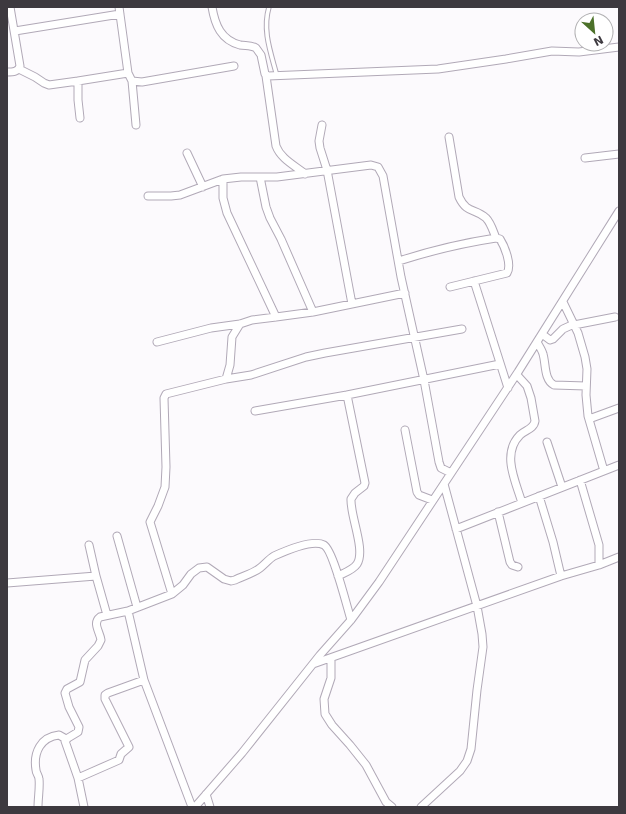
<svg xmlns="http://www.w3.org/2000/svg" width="626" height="814" font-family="'DejaVu Sans',sans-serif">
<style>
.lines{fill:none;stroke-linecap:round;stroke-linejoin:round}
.service-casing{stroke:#b1a9b7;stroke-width:5.5}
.minor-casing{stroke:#b1a9b7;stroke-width:9}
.service{stroke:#fff;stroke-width:3.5}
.minor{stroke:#fff;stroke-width:7}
</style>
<rect width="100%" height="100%" fill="#fcfafd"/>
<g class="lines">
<g class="service-casing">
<path id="service" d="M269,7C262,31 271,53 277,76"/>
</g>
<g class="minor-casing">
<path id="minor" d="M119,7L128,73L132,81L142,82L234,66
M212,7C215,25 221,40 240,45C246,46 251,45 256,48L261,55L265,74L268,76L438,69L506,59L552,51L579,52L619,47
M15,31L120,14
M19,69L35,77L44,83L49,85L78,81
M7,72C13,72 18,72 20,66L10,7
M266,76L276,146C281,159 294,165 305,174
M132,81L136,125
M80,118L78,100V81L128,73
M322,125L319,141L320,148L327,170L352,304
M449,137L459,197C467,214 475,208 486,218C491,223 493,231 496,238
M187,153L203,187
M585,158L619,154
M260,177L266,207L270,218L281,239L313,312
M223,179V198L227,213L276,317
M148,196H171L180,195L223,179L241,177H277L371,165L378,167L383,176L401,277L424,380L439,462L441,468L451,473
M399,261C430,251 463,243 496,238L500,239C505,247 512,265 507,273L450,287
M474,281L508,388
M563,302L578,333L585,357L587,369L586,395L588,416L604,471
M574,325L615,317
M542,334L550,340L553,339L563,329L574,324
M157,342L211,328L240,324L252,320L276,317L313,312L405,293
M537,342C539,346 542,350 543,354C546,364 544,380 554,385L586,386
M517,375L527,386L531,398L535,421C534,429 525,430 520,435C501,454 516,482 522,503
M226,379L230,365L232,337L240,324
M255,411L347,395L500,364
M589,419L619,408
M405,430L417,492L419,495L432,500
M547,442L562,487
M580,480L599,545V565
M539,496L553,542L561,576
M498,512L510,562L512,565L518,567
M456,529L619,465
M117,536L137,607
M89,545L96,576
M338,576C344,573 353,570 357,564C366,550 350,516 351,499L355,493L364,486L365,483L347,395
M7,583L96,576L107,615
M172,594L150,522L158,506L165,487L166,467L164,398L166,394L226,379L251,375L306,357L325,353L462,329
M128,611L144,680L192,807
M331,659V678L324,699L325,714L332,725L350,745L366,765L386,802L392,807
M313,664L561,576L599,565L619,557
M78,778L119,760L121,754L129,747L105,699V695L108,693L144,680
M206,794L210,807
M38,807C38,798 40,787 39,779C39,776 36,773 36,770C33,752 41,737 59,735L66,739
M84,807L78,778L65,741L68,738L78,732L79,727L69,707L65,693L67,689L80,682L85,660L98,646L101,640C100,632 92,623 100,617L128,611L172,594L183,585L191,574L199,568L207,567L224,579L231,581L235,580C243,576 254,573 260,568C265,564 269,559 274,556C285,551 313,539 324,545C333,550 347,607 351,620
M195,807L242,753L320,655L351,620L379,582L518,372L619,211
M421,807L460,771L467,761L471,749L477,690L483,647L482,634L477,606L444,484"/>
</g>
<use href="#service" class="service"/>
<use href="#minor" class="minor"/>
</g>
<rect width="626" height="814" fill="none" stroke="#3d393f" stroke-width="16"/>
<g transform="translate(594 32) rotate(153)"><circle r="19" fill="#ffffff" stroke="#b1b0b2"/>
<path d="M0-3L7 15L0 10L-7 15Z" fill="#4c712a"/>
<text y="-6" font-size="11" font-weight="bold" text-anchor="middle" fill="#3d393f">N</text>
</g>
</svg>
